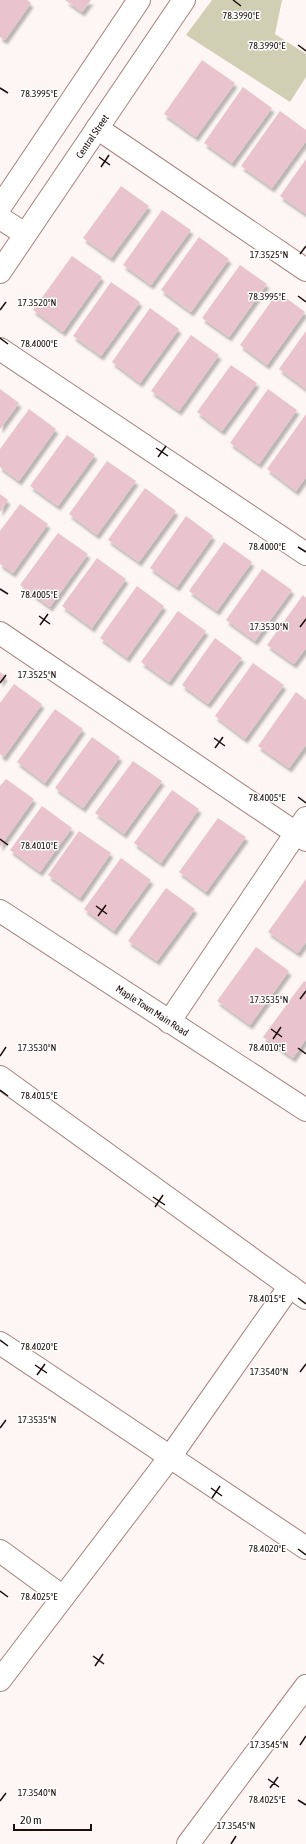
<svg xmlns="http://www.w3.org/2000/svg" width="306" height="1844" font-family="'Asap Condensed',sans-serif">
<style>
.green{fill:#d1cfb3}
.building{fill:#e9c4ce;filter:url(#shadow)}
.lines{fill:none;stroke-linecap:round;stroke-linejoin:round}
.street-casing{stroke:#a5837b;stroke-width:24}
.street{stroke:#fff;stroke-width:22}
.ticks{fill:none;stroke:#1b0e0c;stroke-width:1.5}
.labels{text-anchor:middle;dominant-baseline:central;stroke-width:3;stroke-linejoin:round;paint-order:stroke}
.street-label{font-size:10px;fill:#1b0e0c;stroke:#fff}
.ticks-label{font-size:10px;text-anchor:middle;fill:#1b0e0c;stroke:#fff;stroke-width:3;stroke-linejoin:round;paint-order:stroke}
</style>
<defs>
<filter id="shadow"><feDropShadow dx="2.5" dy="4.5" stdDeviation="1" flood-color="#0004"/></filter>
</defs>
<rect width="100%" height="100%" fill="#fef6f5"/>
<path class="green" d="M212,0H282L275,34L306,54V77L290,102L186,35Z"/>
<path class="building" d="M0,0H27L31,3L5,40L0,37Z
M65,0H91L82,12Z
M202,60L235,83L196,137L164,114Z
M243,87L272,108L232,163L204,143Z
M280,111L306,130V141L272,188L241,166Z
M306,159V214L280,196Z
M121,186L149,206L111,258L83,238Z
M162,210L191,230L151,285L123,265Z
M199,237L229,259L191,312L161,290Z
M72,256L102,277L63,332L33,310Z
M240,265L267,284L229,337L202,318Z
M111,282L140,302L101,356L73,336Z
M278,292L305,312L267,365L240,345Z
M150,308L179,329L140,383L112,362Z
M306,331V389L279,369Z
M191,335L219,355L179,411L151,391Z
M231,365L257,383L222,431L197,412Z
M0,389L19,403L0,429Z
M268,389L297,410L259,464L230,443Z
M29,409L56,429L19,481L0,467V449Z
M306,414V477L296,491L267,469Z
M67,435L95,455L58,506L30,486Z
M107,461L136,481L97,535L69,514Z
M145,488L176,511L139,562L108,540Z
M0,494L8,500L0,512Z
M20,504L48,524L13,573L0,564V531Z
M186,516L213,536L177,587L150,568Z
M58,533L88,554L50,607L20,585Z
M224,542L252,562L217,611L189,591Z
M97,558L126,579L92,628L62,606Z
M262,569L292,590L255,641L226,620Z
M137,586L164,606L127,658L100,638Z
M303,595L306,598V648L294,664L267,645Z
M178,611L206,631L169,682L141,662Z
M215,638L242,658L208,704L182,685Z
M253,663L284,685L245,739L215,716Z
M0,672L5,676L0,683Z
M14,684L42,704L4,757L0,754V703Z
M296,692L306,700V745L289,768L258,746Z
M55,709L83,729L45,783L17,762Z
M92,737L120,757L83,808L55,788Z
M133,761L162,781L124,834L95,813Z
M6,779L34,799L0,847V786Z
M172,790L199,809L161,863L134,843Z
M42,806L72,828L40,872L10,850Z
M218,818L246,837L206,892L179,872Z
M79,831L111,853L80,898L48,875Z
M121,858L151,880L114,931L84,909Z
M306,879V942L298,953L268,932Z
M166,888L195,909L157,961L128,941Z
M256,947L289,971L250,1025L217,1001Z
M304,981L306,982V1039L293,1058L263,1037Z"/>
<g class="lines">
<g class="street-casing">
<g id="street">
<path d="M97,128L306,270"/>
<path d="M0,207L139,0"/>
<path d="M0,218L25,234"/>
<path id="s1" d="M0,272L184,0"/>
<path d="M0,349L306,554"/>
<path d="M0,633L306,840"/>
<path id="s2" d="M0,911L306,1110"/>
<path d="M169,1022L306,818"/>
<path d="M0,1077L306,1298"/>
<path d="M0,1343L306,1548"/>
<path d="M0,1551L63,1597"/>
<path d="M0,1680L170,1457L290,1286"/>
<path d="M188,1844L306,1686"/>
</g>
</g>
<use href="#street" class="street"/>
</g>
<path class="ticks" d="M233,0L241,6M298,45L306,51M0,88L8,93M99,157L110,165M101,167L109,155M300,254L306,246M298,296L306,302M0,310L6,302M0,338L8,344M156,448L168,456M158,457L166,446M298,547L306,552M0,589L8,594M39,616L50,624M40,625L48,614M300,627L306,619M0,683L6,675M214,738L225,746M215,748L223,737M298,797L306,803M0,839L8,845M96,906L107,914M98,916L106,905M300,999L306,991M271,1029L282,1037M273,1039L281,1027M298,1048L306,1054M0,1056L6,1047M0,1090L8,1096M153,1197L165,1205M155,1207L163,1195M298,1298L306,1304M0,1340L8,1346M35,1365L47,1373M300,1372L306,1364M37,1375L45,1364M0,1428L6,1420M211,1488L222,1496M212,1498L220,1486M298,1549L306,1555M0,1591L8,1597M93,1656L104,1664M95,1666L103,1654M300,1745L306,1736M268,1779L279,1787M270,1788L278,1777M298,1800L306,1805M0,1801L6,1793M231,1844L236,1836"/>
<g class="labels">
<g class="street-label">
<text stroke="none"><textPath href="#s1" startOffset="164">Central Street</textPath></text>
<text stroke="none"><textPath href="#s2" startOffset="182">Maple Town Main Road</textPath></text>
</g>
</g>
<g class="ticks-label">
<text x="241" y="19">78.3990°E</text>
<text x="267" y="49">78.3990°E</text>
<text x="39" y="97">78.3995°E</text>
<text x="269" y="258">17.3525°N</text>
<text x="267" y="300">78.3995°E</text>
<text x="37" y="306">17.3520°N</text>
<text x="39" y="347">78.4000°E</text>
<text x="267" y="550">78.4000°E</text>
<text x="39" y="598">78.4005°E</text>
<text x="269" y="630">17.3530°N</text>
<text x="37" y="678">17.3525°N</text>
<text x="267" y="801">78.4005°E</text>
<text x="39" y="849">78.4010°E</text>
<text x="269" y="1003">17.3535°N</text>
<text x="37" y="1051">17.3530°N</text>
<text x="267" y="1051">78.4010°E</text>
<text x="39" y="1099">78.4015°E</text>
<text x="267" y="1302">78.4015°E</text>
<text x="39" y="1350">78.4020°E</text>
<text x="269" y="1375">17.3540°N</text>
<text x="37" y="1423">17.3535°N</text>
<text x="267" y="1552">78.4020°E</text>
<text x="39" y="1600">78.4025°E</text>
<text x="269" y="1748">17.3545°N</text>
<text x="37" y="1796">17.3540°N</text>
<text x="267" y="1803">78.4025°E</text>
<text x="236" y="1829">17.3545°N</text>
</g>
<path d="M14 1824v6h77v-6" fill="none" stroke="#1b0e0c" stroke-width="2"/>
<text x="20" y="1824" font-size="12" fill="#1b0e0c" stroke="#ffffff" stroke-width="3" paint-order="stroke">20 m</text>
</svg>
